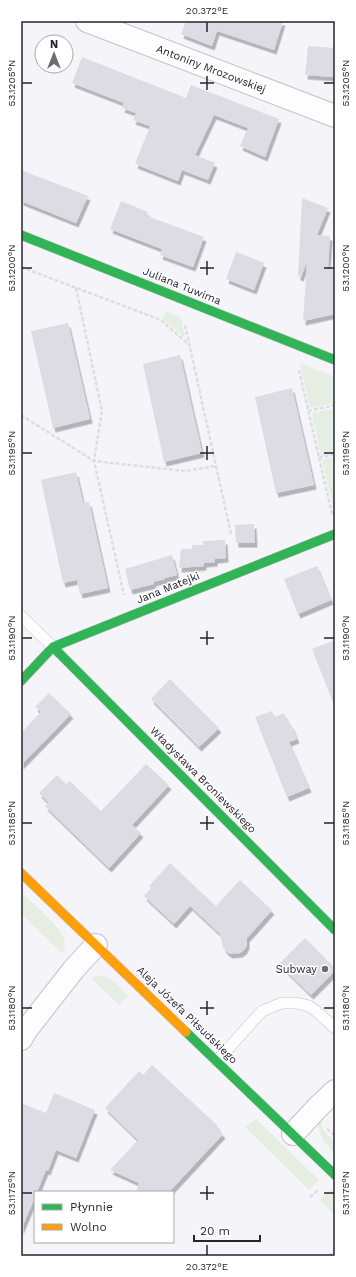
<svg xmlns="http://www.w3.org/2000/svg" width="356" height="1277" font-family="'Work Sans',sans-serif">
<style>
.green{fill:#e6eee4}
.building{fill:#dddce5;filter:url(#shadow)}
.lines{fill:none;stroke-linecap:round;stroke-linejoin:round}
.lane-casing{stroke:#c3c2c9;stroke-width:12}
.street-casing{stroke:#c3c2c9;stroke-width:24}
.fast-casing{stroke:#c3c2c9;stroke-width:10}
.slow-casing{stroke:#c3c2c9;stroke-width:10}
.path{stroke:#dedee0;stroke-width:2.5;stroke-dasharray:4 2;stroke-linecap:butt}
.lane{stroke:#fdfdfe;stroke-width:11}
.street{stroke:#fdfdfe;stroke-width:22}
.fast{stroke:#30b455;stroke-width:9}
.slow{stroke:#ff9f0a;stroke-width:9}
.ticks{fill:none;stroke:#26252f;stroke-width:1.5}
.poi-dot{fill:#6e6d76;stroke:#fff;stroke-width:1.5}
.labels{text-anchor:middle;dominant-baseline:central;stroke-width:3;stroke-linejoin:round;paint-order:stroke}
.street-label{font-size:11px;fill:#26252f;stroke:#fff}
.poi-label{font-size:11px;fill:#26252f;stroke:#fff;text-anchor:end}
.neatline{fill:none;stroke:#26252f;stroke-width:1.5}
.ticks-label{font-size:10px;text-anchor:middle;fill:#26252f}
</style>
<defs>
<filter id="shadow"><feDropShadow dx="2.5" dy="4.5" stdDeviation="0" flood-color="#0004"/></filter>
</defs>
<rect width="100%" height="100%" fill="#f4f4f9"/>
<path class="green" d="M167,312L181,317L185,338L163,319L164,314Z
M300,363L335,377V403L310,408Z
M335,408V452L321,456L312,413Z
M335,457V515L322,460Z
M21,892C31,902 58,924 63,936C66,943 65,948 63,954L21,914Z
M96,976C113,976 117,984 128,996L119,1005L91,978Z
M256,1119L319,1180L309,1190L245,1127Z
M320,1119C321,1129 328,1135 335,1142V1154C325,1143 315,1134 320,1119Z
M331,1189L335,1193V1215L320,1200Z"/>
<path class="building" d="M186,21H283L274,50L217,31L212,46L181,34Z
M308,46L335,48V77L305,75Z
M82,57L186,98L191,85L279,119L265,157L240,146L248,128L214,115L195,155L215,163L208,180L182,170L178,181L135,164L150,126L133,120L136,113L122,108L124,103L72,83Z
M21,170L88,196L76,223L21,201Z
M302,198L328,208L317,235L330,236L328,269H335V314L303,321L307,265L306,264L301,277L298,276Z
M121,201L148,212L147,216L204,237L193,267L160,255L162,249L110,229Z
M236,252L264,263L254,290L226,279Z
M68,323L90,419L53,428L31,331Z
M180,355L202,453L164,462L143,364Z
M292,388L314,485L276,493L255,397Z
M76,472L83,503L89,502L108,588L80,594L77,580L63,583L41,480Z
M254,524L255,543H236L235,525Z
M225,540L226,558L215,559V562L204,563V566L179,568L181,549H192V545H203V541Z
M172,555L177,575L165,578V579L153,582L154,584L130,590L125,569Z
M317,566L331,600L298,614L284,579Z
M335,640V705H334L312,649Z
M170,679L219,728L199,747L151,699Z
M49,693L71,714L21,765V733L41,712L35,707Z
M272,711L275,717L284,713L289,725L291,724L297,739L289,742L309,788L287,797L255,717Z
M146,764L169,785L132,825L141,833L109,868L45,806L49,803L39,793L57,775L66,784L70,781L101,811Z
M170,863L216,906L240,880L272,910L247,938V945L244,950L240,953L230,954L226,951L223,947L220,934L190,906L174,924L144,896L151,888L149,886Z
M305,938L335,968V971L311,995L279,964Z
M152,1065L218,1126L217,1128L223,1134L169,1192H136L139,1183L110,1170L138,1140L105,1108L139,1071L143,1075Z
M54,1093L95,1110L76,1158L56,1150L48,1171L46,1170L37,1192H35V1197L21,1230V1103L46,1113Z"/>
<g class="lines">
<g class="lane-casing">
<path id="lane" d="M21,616L53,647
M217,1061L262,1011L282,1003H296L309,1006L316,1011L335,1028"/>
</g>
<g class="street-casing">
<path id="street" d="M87,21L335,116
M21,1039L27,1029L74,969L96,945
M293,1134L319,1106L335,1091"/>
</g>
<g class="fast-casing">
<path id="fast" d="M21,235L335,360
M53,647L335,930
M21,681L53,647L335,534
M186,1032L335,1175"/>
</g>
<g class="slow-casing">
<path id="slow" d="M21,873L186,1032"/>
</g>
<path class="path" d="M21,267L161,320L188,344
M76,288L102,411L94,461L185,471L216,466
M185,325L231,534
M299,370L332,514
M308,411L335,405
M21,415L94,461L124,595
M319,458L335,454
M327,1129L335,1136
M310,1197L318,1190
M329,1256L335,1249"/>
<use href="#lane" class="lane"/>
<use href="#street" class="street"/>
<use href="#fast" class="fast"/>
<use href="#slow" class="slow"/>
</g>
<path class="ticks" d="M207,22V32M207,76V90M22,83H32M200,83H214M324,83H334M207,261V275M22,268H32M200,268H214M324,268H334M207,446V460M22,453H32M200,453H214M324,453H334M207,631V645M22,638H32M200,638H214M324,638H334M207,816V830M22,823H32M200,823H214M324,823H334M207,1001V1015M22,1008H32M200,1008H214M324,1008H334M207,1186V1200M22,1193H32M200,1193H214M324,1193H334M207,1245V1255"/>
<circle class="poi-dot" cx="325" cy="969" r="4"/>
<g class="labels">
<g class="street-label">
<text transform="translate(211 69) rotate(21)">Antoniny Mrozowskiej</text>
<text transform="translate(182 286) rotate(22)">Juliana Tuwima</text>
<text transform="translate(168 588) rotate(-22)">Jana Matejki</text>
<text transform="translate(203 780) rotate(45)">Władysława Broniewskiego</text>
<text transform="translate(187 1015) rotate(44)">Aleja Józefa Piłsudskiego</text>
</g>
<g class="poi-label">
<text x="317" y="969">Subway</text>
</g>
</g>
<rect width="356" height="1277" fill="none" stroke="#ffffff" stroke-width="44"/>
<rect x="34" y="1191" width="140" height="52" fill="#ffffff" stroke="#a8a8ac"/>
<rect x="42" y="1204" width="20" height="6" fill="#30b455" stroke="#a8a8ac"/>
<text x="70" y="1211" font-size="12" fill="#26252f">Płynnie</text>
<rect x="42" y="1224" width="20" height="6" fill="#ff9f0a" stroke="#a8a8ac"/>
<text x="70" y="1231" font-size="12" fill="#26252f">Wolno</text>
<g transform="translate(54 54)"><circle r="19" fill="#ffffff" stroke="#a8a8ac"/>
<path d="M0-3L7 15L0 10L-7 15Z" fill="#6e6d76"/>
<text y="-6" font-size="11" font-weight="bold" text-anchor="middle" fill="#26252f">N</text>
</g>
<path d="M194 1235v6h66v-6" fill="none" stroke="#26252f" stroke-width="2"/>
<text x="200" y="1235" font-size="12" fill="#26252f" stroke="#ffffff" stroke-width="3" paint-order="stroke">20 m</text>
<rect x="22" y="22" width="312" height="1233" class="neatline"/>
<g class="ticks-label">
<text x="207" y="14">20.372°E</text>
<text transform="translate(11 83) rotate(-90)" y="4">53.1205°N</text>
<text transform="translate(345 83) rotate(-90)" y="4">53.1205°N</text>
<text transform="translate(11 268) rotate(-90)" y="4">53.1200°N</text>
<text transform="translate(345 268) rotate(-90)" y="4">53.1200°N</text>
<text transform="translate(11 453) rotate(-90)" y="4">53.1195°N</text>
<text transform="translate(345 453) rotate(-90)" y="4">53.1195°N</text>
<text transform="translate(11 638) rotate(-90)" y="4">53.1190°N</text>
<text transform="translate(345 638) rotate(-90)" y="4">53.1190°N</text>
<text transform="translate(11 823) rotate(-90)" y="4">53.1185°N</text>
<text transform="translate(345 823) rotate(-90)" y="4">53.1185°N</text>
<text transform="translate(11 1008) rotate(-90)" y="4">53.1180°N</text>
<text transform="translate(345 1008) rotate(-90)" y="4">53.1180°N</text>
<text transform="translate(11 1193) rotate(-90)" y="4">53.1175°N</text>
<text transform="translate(345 1193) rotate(-90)" y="4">53.1175°N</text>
<text x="207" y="1270">20.372°E</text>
</g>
</svg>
